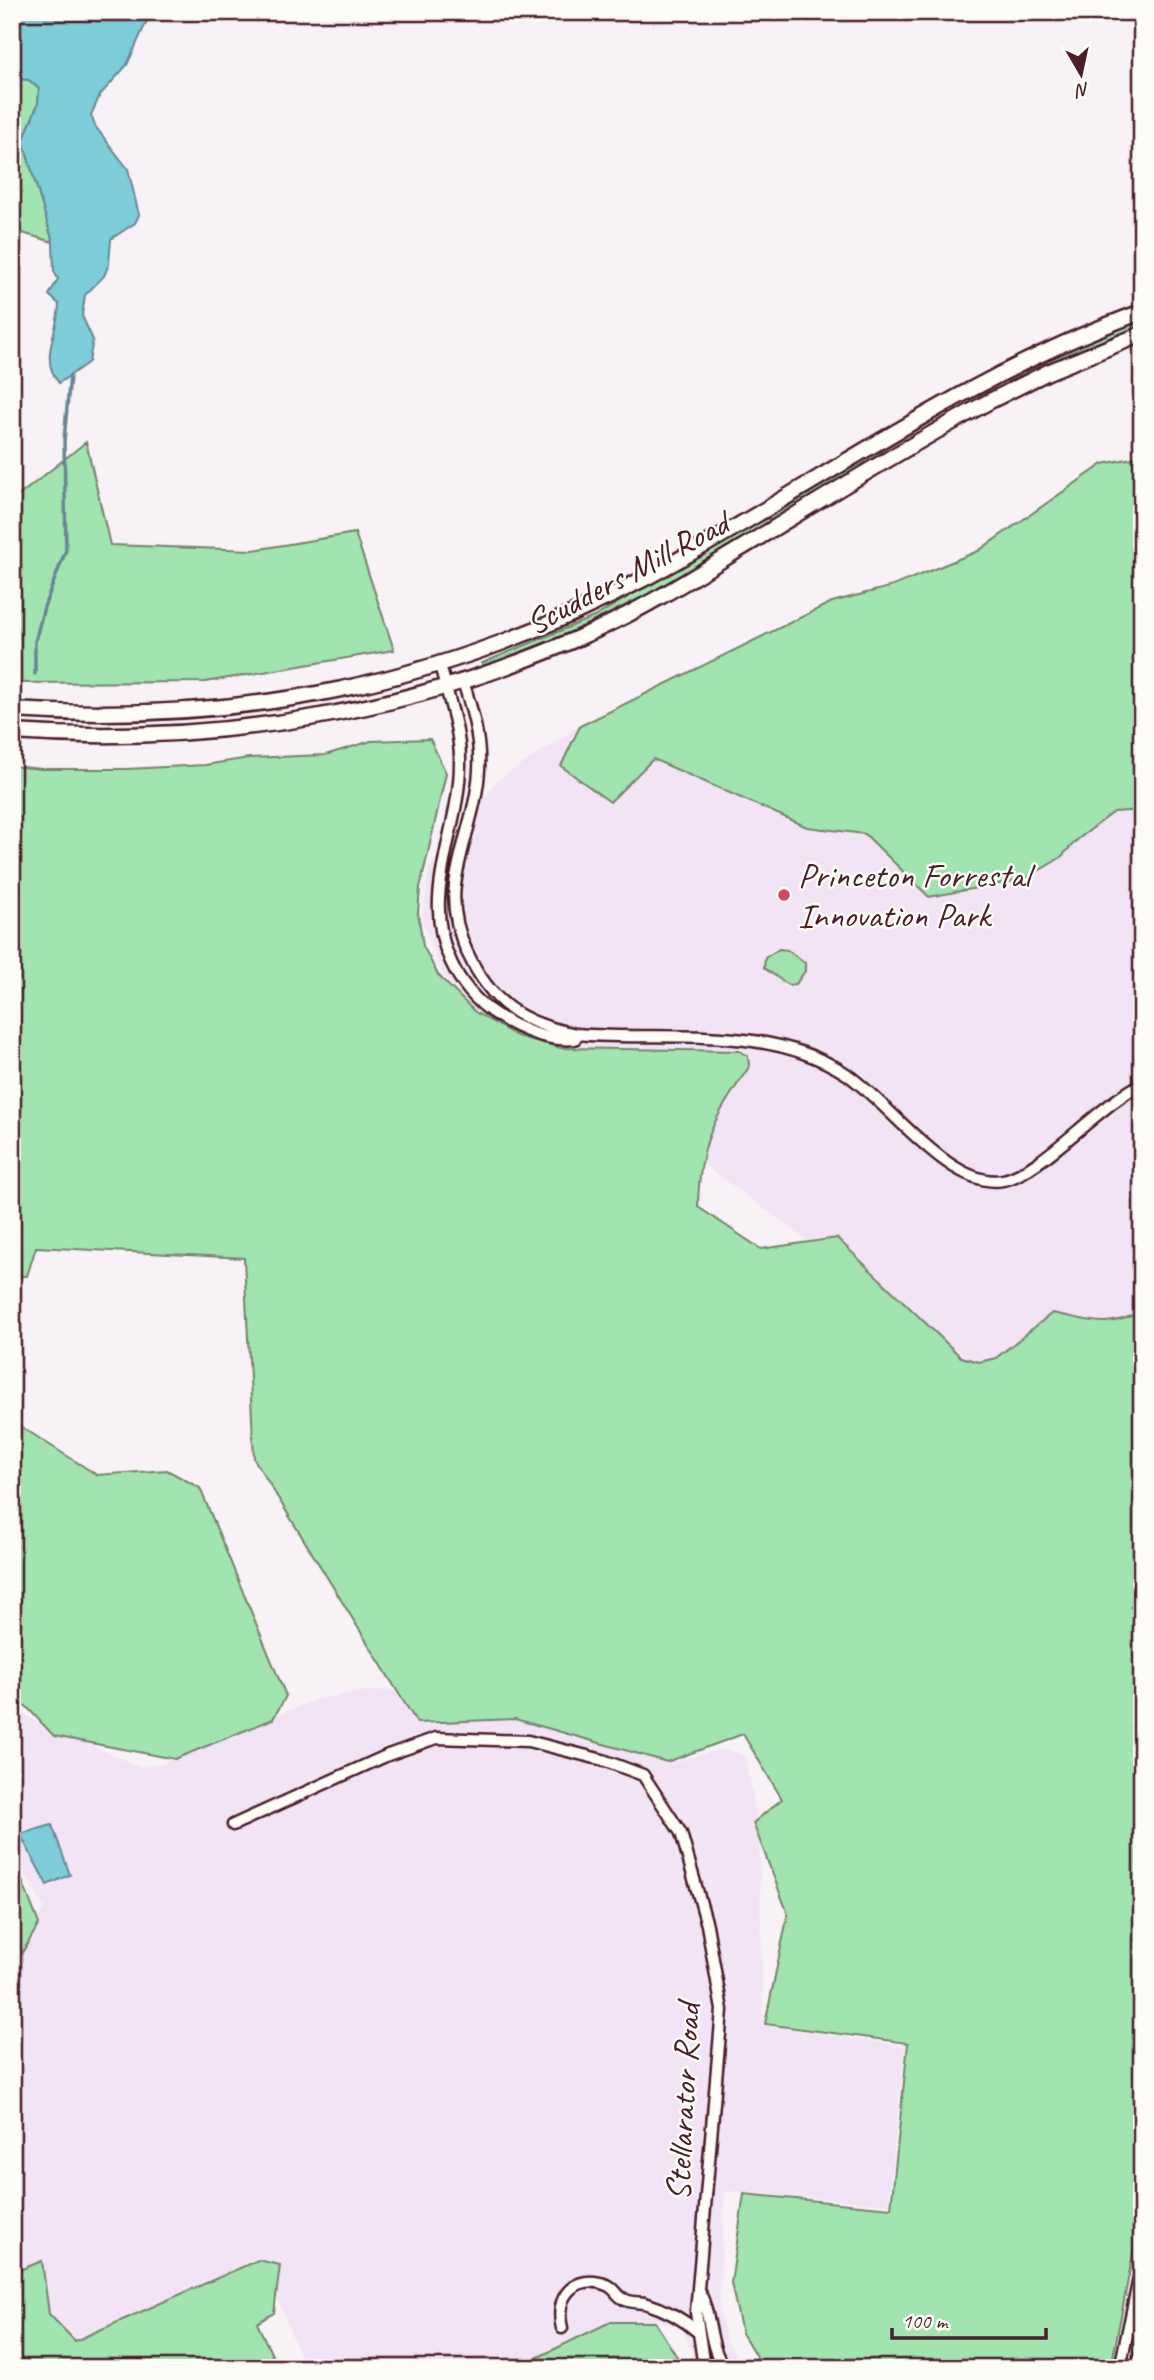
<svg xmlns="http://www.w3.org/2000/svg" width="1154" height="2380" font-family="Caveat,sans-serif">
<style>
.built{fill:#f2e4f4}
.green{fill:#a1e4af;stroke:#76826d;stroke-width:2}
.water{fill:#7dcdd8;stroke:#698793;stroke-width:2}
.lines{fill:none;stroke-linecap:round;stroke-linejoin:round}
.stream{stroke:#698793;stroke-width:3.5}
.minor-casing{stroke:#4a1f2b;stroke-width:15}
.secondary-casing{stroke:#4a1f2b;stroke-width:19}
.minor{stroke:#fdfcf7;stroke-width:10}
.secondary{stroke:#fdfcf7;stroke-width:14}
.poi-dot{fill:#d1495b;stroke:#fdfcf7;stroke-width:2.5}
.labels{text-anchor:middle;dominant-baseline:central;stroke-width:5;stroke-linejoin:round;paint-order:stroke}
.street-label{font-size:35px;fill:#4a1f2b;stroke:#fdfcf7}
.poi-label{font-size:35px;fill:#4a1f2b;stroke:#fdfcf7;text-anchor:start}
</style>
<rect width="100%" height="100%" fill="#f8f1f6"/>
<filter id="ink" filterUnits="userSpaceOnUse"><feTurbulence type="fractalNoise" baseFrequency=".0143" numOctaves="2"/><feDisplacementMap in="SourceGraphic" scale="14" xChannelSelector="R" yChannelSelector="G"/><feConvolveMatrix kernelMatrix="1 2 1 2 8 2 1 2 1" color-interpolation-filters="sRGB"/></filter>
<g filter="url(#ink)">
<path class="built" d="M1142,456V1331L994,1377L662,1134L472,1008L442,973L422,922L429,868L498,780L580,726L832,602L893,586L978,551L1103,464Z
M401,1690L650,1749L670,1763L722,1749L745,1756L759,1830L763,2025L905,2046L888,2204L725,2191L719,2309L727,2342L746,2368H699L681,2326L651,2320L529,2368H305L278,2300L262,2310L91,2352L12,2308V1955L44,1908L12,1848V1710L140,1767L162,1764L317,1699L366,1691Z"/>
<path class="green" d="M12,78L29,80L39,89L38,104L23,141L53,242L12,230Z
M1142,317V326L1080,349L1007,382L1005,379L1076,344Z
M968,399L888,447L851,475L674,581L574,631L483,667L482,663L596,616L879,446Z
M86,442L110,545L254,550L355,533L394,650L205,682L12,683V501Z
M1142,456V810L1114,812L1077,840L1060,858L1025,879L929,897L865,834L807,827L653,759L610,802L561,766L580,726L832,602L893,586L978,551L1103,464Z
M430,739L446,773L420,888L418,913L423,946L438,975L475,1012L517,1036L561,1048L739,1051L748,1056L749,1067C714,1119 699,1141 698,1207L761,1249L837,1238L961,1357L979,1362L996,1358L1052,1313C1090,1320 1106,1330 1142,1311V1598L1131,1607L1142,1609V2207L1111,2368H763L742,2333L731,2283L744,2194L891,2208L908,2043L765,2024L788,1914L753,1823L782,1799L743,1734L667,1762L515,1719L417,1723L254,1459L244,1258L36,1247L27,1276H12V766L42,769H126L205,765L249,758L325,755L371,741Z
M779,949L787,950L805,963V971L796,984L788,985L764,968L765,958Z
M12,1421L97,1475L167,1470L200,1488L286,1696L273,1719L175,1759L54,1736L26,1706L12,1704Z
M12,1855L39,1924L12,1970Z
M258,2260L280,2265L274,2313L257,2323L278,2368H12V2273L42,2261L49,2314L75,2341Z
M610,2322H655L684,2368H516Z"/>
<path class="water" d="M12,12H151L127,65L100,95L91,115L95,126L128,169L139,215L135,223L111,239L109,264L104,276L85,295L82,316L93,340L89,362L59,383C38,358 59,331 59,304L49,295L58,279L54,271L53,242L23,141L38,104L39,89L29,80L12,78Z
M52,1825L70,1875L47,1885L20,1834Z"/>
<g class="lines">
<path class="stream" d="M35,674V642L44,607L66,550L64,440L70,375"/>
<g class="minor-casing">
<path id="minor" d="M440,664C447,696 461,731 460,763C460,832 419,895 451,962C460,982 476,1002 495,1014C518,1029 548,1042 575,1039
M463,681C472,710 481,740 479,770C477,809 460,846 455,885C452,909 457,930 467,952C491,1003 520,1023 576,1034C666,1042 765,1022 845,1073C888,1101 950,1190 1003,1180C1039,1174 1100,1104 1142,1084
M233,1825L388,1755L436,1738L528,1741L603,1760L643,1775L681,1833L707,1925L722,2010L696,2312L704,2368
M700,2293C712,2315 708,2348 725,2368
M562,2328C554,2296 575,2273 607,2285C615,2288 617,2296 624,2299C629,2303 639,2302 645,2303C665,2309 683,2319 698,2332
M1120,2368L1142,2264
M1137,2368L1142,2346"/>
</g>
<g class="secondary-casing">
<path id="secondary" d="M12,710C243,725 447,684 651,575C815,487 965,375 1142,312
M12,732C212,746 414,714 596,630C651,605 701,572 753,541C831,493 910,445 990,401L1048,372L1142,334"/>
</g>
<use href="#minor" class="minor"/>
<use href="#secondary" class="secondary"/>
</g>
</g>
<circle class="poi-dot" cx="784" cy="895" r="7"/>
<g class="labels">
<g class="street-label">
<text transform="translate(627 573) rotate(-28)">Scudders Mill Road</text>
<text transform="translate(683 2102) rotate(-87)">Stellarator Road</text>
</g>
<g class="poi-label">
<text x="798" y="875">Princeton Forrestal<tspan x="798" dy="40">Innovation Park</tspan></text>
</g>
</g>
<rect width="1154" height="2380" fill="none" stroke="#fdfcf7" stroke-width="42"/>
<rect x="21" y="21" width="1112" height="2338" fill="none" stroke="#4a1f2b" stroke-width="2.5" filter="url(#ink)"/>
<g transform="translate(1081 74) rotate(171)" stroke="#fdfcf7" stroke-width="5" paint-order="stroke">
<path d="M0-5L12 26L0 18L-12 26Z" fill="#4a1f2b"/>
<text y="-10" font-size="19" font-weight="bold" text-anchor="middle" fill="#4a1f2b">N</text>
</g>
<path d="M892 2328v10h154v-10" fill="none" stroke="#4a1f2b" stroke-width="3.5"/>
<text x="902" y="2328" font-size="21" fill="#4a1f2b" stroke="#fdfcf7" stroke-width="5" paint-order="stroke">100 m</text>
</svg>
